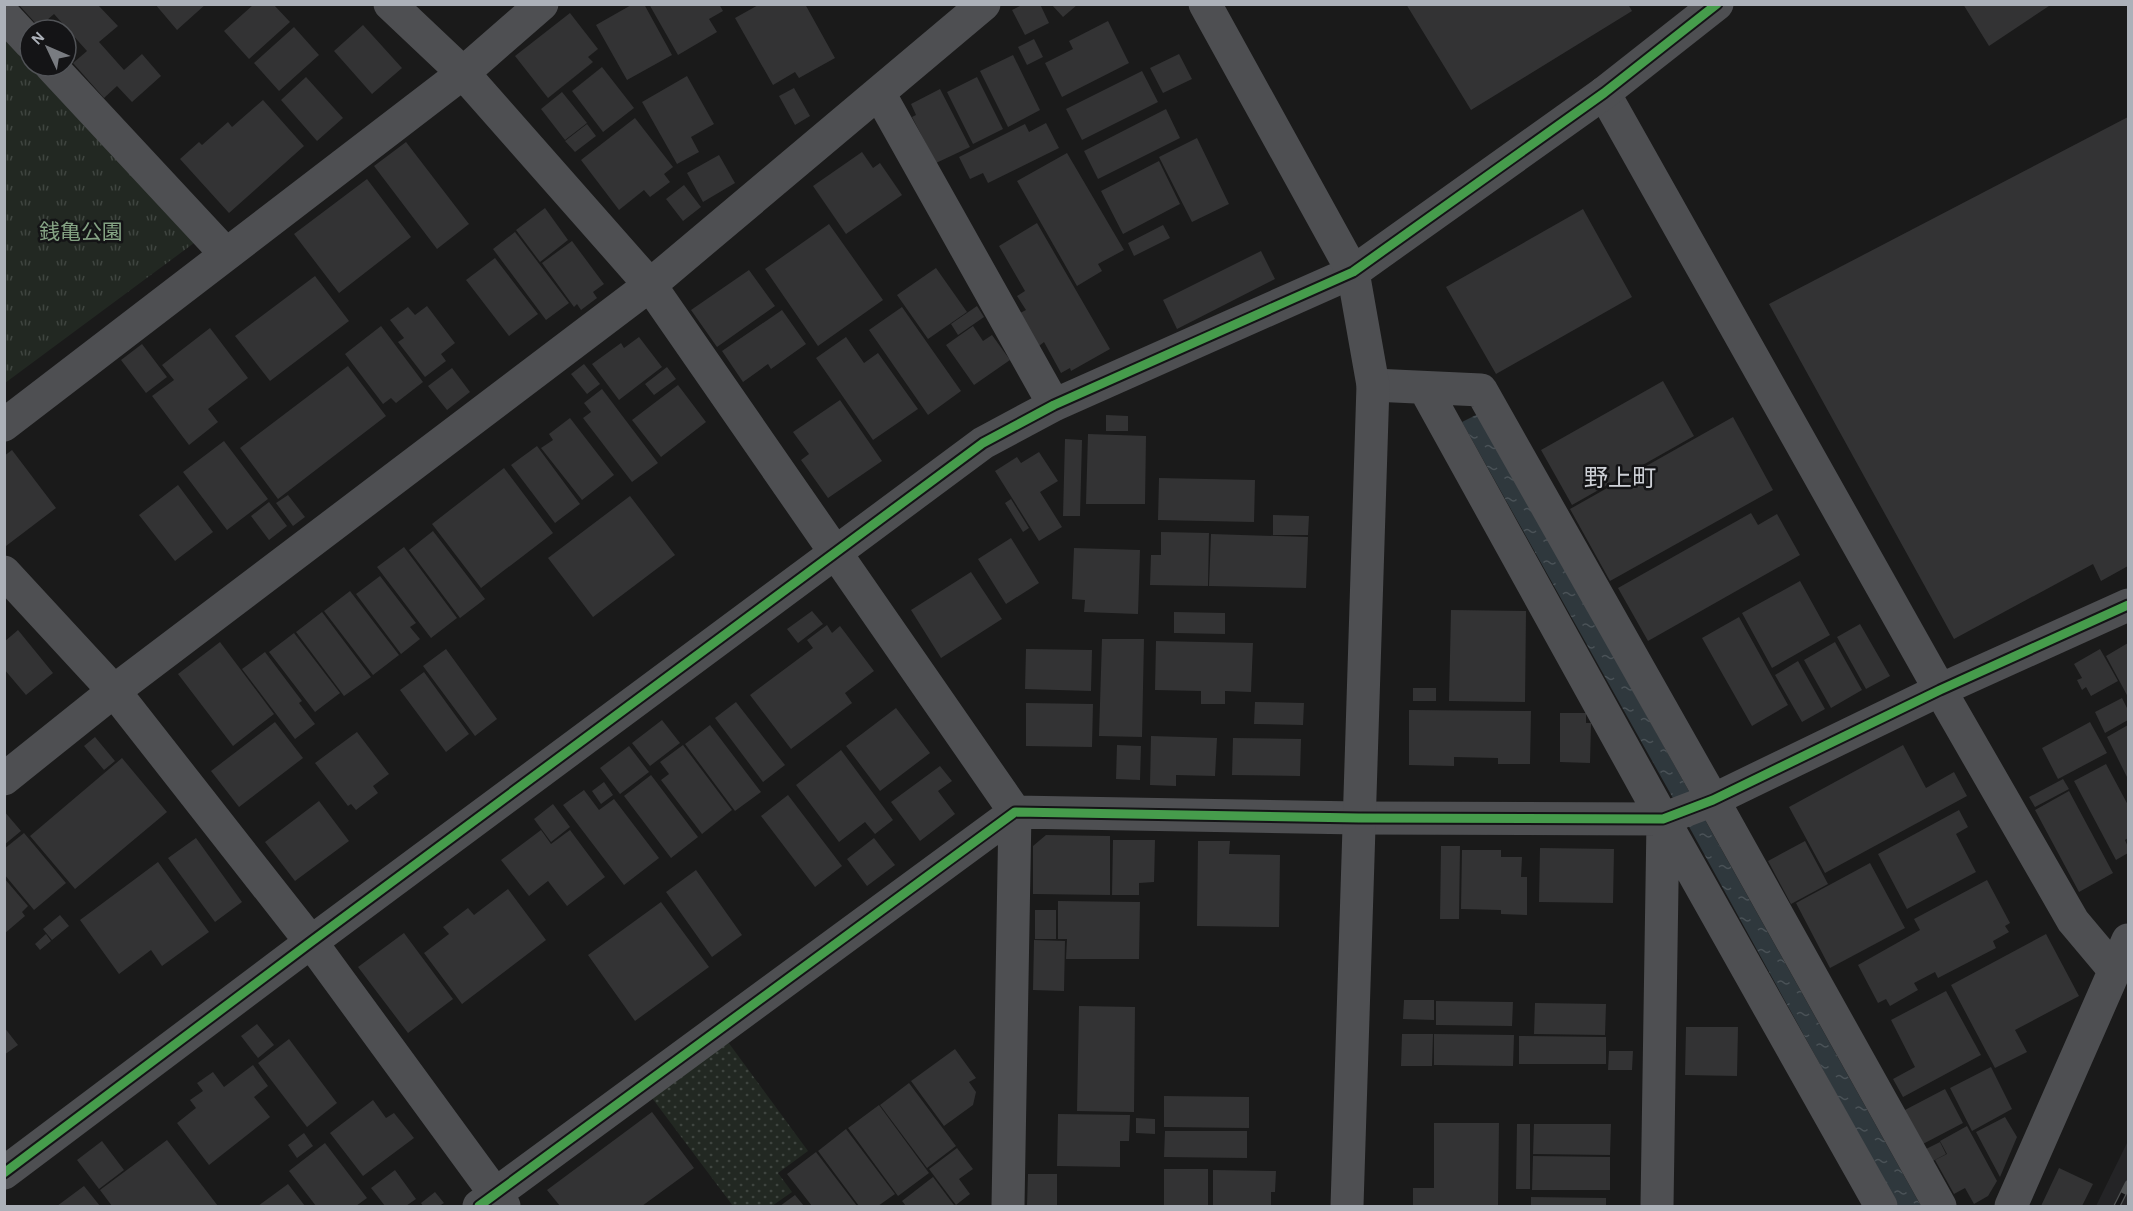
<svg xmlns="http://www.w3.org/2000/svg" width="2133" height="1211" font-family="'Alegreya Sans','Noto Sans JP',sans-serif">
<style>
.built{fill:#242426}
.grass{fill:url(#grass-dots)}
.park{fill:url(#park-tufts)}
.water{fill:url(#water-ripples)}
.building{fill:#333334}
.lines{fill:none;stroke-linecap:round;stroke-linejoin:round}
.minor{stroke:#4e4f52;stroke-width:33}
.tertiary{stroke:#4e4f52;stroke-width:33}
.rail-casing{stroke:#4e5051;stroke-width:7}
.rail{stroke:#141416;stroke-width:4.5;stroke-dasharray:14;stroke-linecap:butt}
.cycleway-casing{stroke:#141416;stroke-width:13}
.cycleway{stroke:#469c4c;stroke-width:9}
.labels{text-anchor:middle;dominant-baseline:central;stroke-width:5;stroke-linejoin:round;paint-order:stroke}
.park-label{font-size:21px;fill:#85a384;stroke:#141416}
.quarter-label{font-size:24px;fill:#cdd0d6;stroke:#141416}
</style>
<defs>
<pattern id="grass-dots" width="8" height="8" patternUnits="userSpaceOnUse" patternTransform="scale(1.5)"><rect width="8" height="8" fill="#222822"/><path d="M2 2h.1M6 6h.1" fill="none" stroke="#3f4540" stroke-width="1.8" stroke-linecap="round"/></pattern>
<pattern id="park-tufts" width="24" height="20" patternUnits="userSpaceOnUse" patternTransform="scale(1.5)"><rect width="24" height="20" fill="#222822"/><path d="M3 7l-1-3M5 7V3M7 7l1-3M15 17l-1-3M17 17v-4M19 17l1-3" fill="none" stroke="#3f4540"/></pattern>
<pattern id="water-ripples" width="26" height="14" patternUnits="userSpaceOnUse" patternTransform="scale(1.5)"><rect width="26" height="14" fill="#2f383d"/><path d="M2 4q2-2 4 0t4 0M15 11q2-2 4 0t4 0" fill="none" stroke="#4a5257"/></pattern>
</defs>
<rect width="100%" height="100%" fill="#1a1a1a"/>
<path class="built" d="M2128,1141V1206H2096Z"/>
<path class="grass" d="M728,1042L808,1151L778,1173L792,1192L772,1206H733L652,1098Z"/>
<path class="park" d="M4,33L30,62V66H34L194,243L5,383Z"/>
<path class="water" d="M1478,414L1921,1206H1898L1692,832L1462,422Z"/>
<path class="building" d="M155,4H206L177,30Z
M633,4H644L672,55L627,80L596,25Z
M649,4H719L723,11L709,19L717,32L678,55Z
M760,4H805L835,58L799,78L795,72L773,85L735,18Z
M1024,4H1040L1049,23L1025,35L1012,10Z
M1406,4H1628L1632,11L1471,110Z
M1963,4H2052L1989,46Z
M19,5H98L118,26L99,42L124,70L142,54L161,76L132,102L117,86L104,98L73,63L87,51L54,14L39,27Z
M253,5H274L290,22L249,59L224,31Z
M1052,5H1077L1063,17Z
M570,13L598,49L588,57L593,62L548,98L515,56Z
M1108,21L1129,63L1062,97L1045,63L1073,49L1069,41Z
M363,25L402,68L372,94L334,51Z
M294,27L319,55L279,91L254,63Z
M1034,39L1043,57L1027,65L1018,47Z
M1179,54L1192,79L1163,93L1150,68Z
M1013,55L1040,110L1008,127L980,71Z
M602,67L634,108L603,132L572,91Z
M1142,71L1158,102L1082,140L1066,109Z
M687,76L714,124L691,137L699,152L677,164L642,102Z
M306,77L343,118L317,141L281,100Z
M977,77L1003,129L973,144L947,92Z
M794,88L810,116L795,125L779,96Z
M940,89L970,147L936,163L912,117L916,115L911,104Z
M562,92L587,123L565,140L541,109Z
M263,100L304,146L229,213L180,159L199,142L202,145L228,122L232,127Z
M1166,109L1180,138L1098,179L1084,151Z
M2128,117V566L2101,581L2093,564L1954,639L1769,304Z
M635,118L673,167L664,174L670,182L650,197L644,190L619,210L581,160Z
M1046,123L1059,148L988,183L983,173L970,179L959,157L1025,124L1029,132Z
M587,124L596,136L575,152L565,141Z
M1197,138L1229,204L1192,222L1159,157Z
M406,142L469,224L437,249L374,166Z
M862,152L873,168L880,163L902,195L846,234L813,186Z
M1067,153L1124,250L1098,264L1102,271L1077,286L1017,181Z
M719,155L735,183L703,202L687,173Z
M1159,161L1180,204L1123,234L1101,191Z
M367,179L411,237L339,293L294,234Z
M684,185L701,207L683,221L666,199Z
M545,208L568,240L540,262L516,230Z
M1583,209L1632,297L1496,374L1446,287Z
M1037,223L1110,349L1071,371L1070,368L1061,373L1044,342L1039,346L1020,313L1026,310L1017,296L1025,291L999,246Z
M829,224L883,300L818,346L765,269Z
M1163,225L1170,238L1134,256L1128,243Z
M515,232L569,303L546,320L493,249Z
M572,241L604,284L593,292L597,298L581,310L577,304L574,307L542,263Z
M1261,251L1275,279L1177,329L1163,300Z
M495,258L538,314L509,336L466,280Z
M936,268L967,312L928,339L897,295Z
M749,270L775,306L717,347L691,310Z
M315,276L349,321L270,381L235,336Z
M427,306L455,343L441,354L446,361L425,377L398,342L404,338L390,320L408,307L415,315Z
M977,306L984,317L958,335L951,324Z
M902,307L961,391L928,415L869,330Z
M782,310L806,344L771,369L768,364L743,382L722,351Z
M381,326L423,382L396,403L391,398L383,404L345,354Z
M973,326L983,341L992,335L1010,360L974,385L946,345Z
M210,328L248,378L208,409L218,422L189,445L152,396L174,380L162,365Z
M639,337L662,367L619,400L592,364L621,343L624,348Z
M846,337L864,363L878,353L918,409L873,440L816,358Z
M142,344L167,377L146,393L121,360Z
M584,364L600,384L587,394L571,374Z
M348,366L386,416L278,499L240,448Z
M667,367L676,379L654,395L645,384Z
M452,368L470,392L447,410L428,386Z
M1663,381L1694,436L1572,505L1541,450Z
M678,385L706,422L661,457L632,420Z
M602,389L658,463L632,482L583,418L591,412L584,403Z
M840,400L882,461L828,498L801,460L809,454L793,432Z
M1106,415L1128,416V431H1106Z
M1733,417L1773,490L1610,581L1570,509Z
M570,418L614,475L582,500L541,448L553,440L549,434Z
M1088,434L1146,436L1145,504H1086Z
M1065,439L1082,440L1080,516H1063Z
M224,441L268,499L227,530L183,472Z
M537,446L580,504L555,523L511,465Z
M12,450L56,508L6,546L4,456Z
M1039,452L1058,481L1040,492L1062,527L1039,541L995,471L1017,457L1021,463Z
M504,468L553,533L481,588L432,524Z
M1159,478L1255,480L1254,522L1158,520Z
M178,485L213,532L175,561L139,515Z
M288,495L305,517L293,526L276,503Z
M630,496L675,555L593,617L548,558Z
M1011,499L1029,528L1023,532L1005,503Z
M269,502L287,526L269,540L251,516Z
M1751,513L1758,525L1777,514L1800,555L1648,641L1618,588Z
M1273,515L1309,516L1308,535H1273Z
M433,531L485,599L460,618L409,550Z
M1161,532L1209,533L1208,586L1150,585L1151,555H1161Z
M1211,534L1308,537L1306,588L1209,586Z
M1011,538L1039,583L1006,604L978,559Z
M404,547L457,618L431,638L377,567Z
M1074,548L1140,550L1138,614L1084,612L1085,600L1072,599Z
M971,572L1002,619L941,658L911,610Z
M380,576L416,623L410,627L420,639L401,654L356,594Z
M1800,581L1830,635L1772,668L1742,613Z
M350,591L399,655L373,675L324,611Z
M1451,610L1526,611L1525,702L1449,701Z
M812,611L823,624L798,643L787,629Z
M322,612L371,677L344,696L296,632Z
M1174,612L1225,613V634L1174,633Z
M1739,617L1788,705L1752,726L1702,638Z
M1860,624L1890,676L1866,689L1837,637Z
M827,625L832,633L840,626L874,671L845,693L852,703L791,749L750,695L813,648L807,640Z
M18,630L53,673L26,695L4,669V642Z
M294,633L340,693L315,712L269,652Z
M1102,639H1144L1142,737L1099,736Z
M1156,641L1253,643L1251,692L1225,691V704H1201V691L1155,690Z
M220,642L274,714L233,746L178,674Z
M1835,642L1862,690L1831,708L1804,660Z
M2128,643V697L2106,656Z
M446,649L497,719L475,736L423,666Z
M1026,649L1092,650L1091,691L1025,689Z
M2100,649L2118,681L2091,696L2086,687L2082,690L2077,680L2082,678L2074,664Z
M265,652L302,701L299,703L315,724L295,739L242,669Z
M1798,661L1825,709L1802,722L1775,675Z
M424,672L469,734L446,752L400,690Z
M1413,688H1436V701H1413Z
M2122,698L2128,710V720L2105,733L2095,712Z
M736,702L785,765L763,782L715,718Z
M1255,702L1304,703L1303,725L1254,724Z
M1026,703L1093,704L1092,747L1026,746Z
M896,708L930,753L880,791L846,746Z
M1409,710L1531,711L1530,764H1498V758L1454,757V766L1409,765Z
M1560,713H1586V723H1591L1590,763L1560,762Z
M662,720L680,743L650,766L632,743Z
M275,722L303,758L239,807L211,771Z
M2090,722L2107,753L2058,779L2042,748Z
M710,725L761,792L735,811L685,744Z
M2128,725V779L2107,737Z
M357,732L389,774L373,786L378,793L356,810L351,804L348,806L315,763Z
M1151,736L1217,738L1215,776L1176,775V786L1150,785Z
M95,737L115,761L104,770L84,746Z
M1233,738L1301,739L1300,776L1232,775Z
M683,745L732,810L702,834L661,780L669,774L660,762Z
M1117,745L1141,746L1140,780L1116,779Z
M1903,745L1926,788L1954,772L1967,796L1825,873L1789,807Z
M629,746L649,772L620,794L600,768Z
M841,750L893,820L875,834L865,822L839,842L796,785Z
M122,758L167,812L75,889L30,836Z
M2106,764L2128,805V838L2125,840L2128,847V853L2116,860L2074,781Z
M940,766L952,781L938,791L955,814L920,841L891,802Z
M651,775L698,837L671,858L624,796Z
M2063,779L2069,789L2035,807L2029,797Z
M604,782L613,795L601,804L592,791Z
M584,790L599,810L614,799L659,858L624,885L563,805Z
M2069,791L2113,873L2079,892L2035,810Z
M788,795L842,866L815,887L761,816Z
M319,801L349,841L295,881L265,842Z
M553,804L570,827L551,842L534,819Z
M1959,810L1968,827L1956,834L1976,872L1907,909L1878,854Z
M4,811L21,831L4,845Z
M541,830L551,844L570,830L605,877L567,906L548,881L529,896L501,860Z
M24,833L66,883L34,910L4,874V849Z
M1046,835L1110,836V895L1033,894V846Z
M196,838L242,902L215,922L168,858Z
M874,838L895,865L867,886L847,859Z
M1113,840H1155L1154,882L1139,883V895H1112Z
M1198,841H1230L1229,854L1280,855L1279,927L1197,926Z
M1805,841L1828,884L1791,904L1768,861Z
M1441,846H1460L1459,919H1440Z
M1540,848L1614,849L1613,903L1539,902Z
M1462,850H1501V857H1522L1521,877H1527V915L1501,914V910L1461,909Z
M158,862L209,932L162,966L151,950L119,974L80,920Z
M1870,863L1905,928L1830,968L1796,903Z
M696,870L742,935L712,957L666,892Z
M4,878L28,906L22,912L25,916L4,934Z
M1987,880L2010,923L2005,926L2009,932L1993,941L1996,948L1938,978L1935,972L1914,983L1918,990L1890,1006L1886,999L1878,1003L1858,965L1920,930L1914,919Z
M508,889L546,940L462,1004L424,953L449,934L443,927L468,908L474,915Z
M1058,901L1140,902L1139,959H1066L1067,939H1058Z
M661,902L709,967L635,1021L588,955Z
M1035,910H1056V939H1035Z
M60,915L69,926L52,940L43,929Z
M404,933L453,999L408,1033L358,967Z
M46,934L51,941L40,950L35,944Z
M2046,934L2079,996L2015,1030L2027,1052L1995,1068L1951,985Z
M1034,940L1065,941L1064,991L1033,990Z
M1946,991L1981,1055L1903,1097L1893,1079L1915,1067L1891,1020Z
M1404,1000H1434V1020L1403,1019Z
M1436,1001L1513,1002L1512,1026L1436,1025Z
M1535,1003L1606,1004L1605,1035L1534,1034Z
M1079,1006L1135,1007L1134,1112L1077,1111Z
M257,1024L274,1045L258,1058L241,1036Z
M4,1027L18,1045L4,1055Z
M1686,1027H1738L1737,1076L1685,1075Z
M1402,1034H1433L1432,1066H1401Z
M1434,1034L1514,1035L1513,1066L1434,1065Z
M1519,1036L1606,1037V1064H1519Z
M289,1039L337,1103L307,1127L258,1063Z
M955,1049L976,1078L969,1082L976,1092L973,1105L944,1126L911,1081Z
M1609,1051H1633L1632,1070H1608Z
M253,1065L268,1086L254,1097L270,1117L209,1165L177,1123L196,1108L190,1100L203,1091L197,1083L213,1072L224,1087Z
M1991,1067L2012,1109L1972,1131L1950,1088Z
M909,1083L956,1146L927,1168L880,1105Z
M1945,1089L1963,1123L1921,1145L1903,1111Z
M1164,1096L1249,1097V1128L1164,1127Z
M373,1100L386,1118L394,1113L414,1138L363,1176L330,1133Z
M879,1105L929,1173L898,1196L848,1128Z
M652,1112L694,1168L642,1206H560L547,1190Z
M1058,1114L1130,1115L1129,1141H1120V1167L1057,1166Z
M2005,1117L2017,1137L2000,1177L1976,1132Z
M1136,1118L1155,1119V1134L1136,1133Z
M1434,1123H1499L1498,1206H1413V1188H1434Z
M1517,1124H1530V1189H1516Z
M1534,1124H1611L1610,1155L1533,1154Z
M1967,1126L1997,1181L1988,1196L1974,1204L1965,1188L1954,1194L1935,1160L1947,1154L1940,1141Z
M846,1129L895,1194L878,1206H859L818,1151Z
M1165,1131H1247V1158L1164,1157Z
M304,1133L313,1146L297,1158L288,1145Z
M167,1140L218,1206H112L100,1190Z
M102,1141L124,1170L99,1189L77,1160Z
M1940,1142L1946,1154L1929,1163L1922,1151Z
M325,1143L367,1198L356,1206H316L289,1171Z
M957,1148L973,1169L959,1179L970,1194L956,1205L929,1169Z
M816,1152L857,1206H812L787,1174Z
M1533,1156L1610,1157V1190H1532Z
M2059,1168L2093,1184L2082,1206H2041Z
M1164,1169H1208V1206H1164Z
M395,1170L416,1199L406,1206H385L371,1188Z
M1213,1170L1276,1171L1275,1192H1271V1206H1213Z
M1028,1174H1057V1206H1027Z
M933,1177L954,1205L952,1206H906L902,1201Z
M288,1184L305,1206H258Z
M84,1186L100,1206H57Z
M435,1192L444,1203L439,1206H423L421,1203Z
M795,1195L804,1206H780Z
M1531,1197L1606,1198V1206H1531Z"/>
<g class="lines">
<path class="minor" d="M390,4L463,73L650,285L1015,812L1008,1206
M4,15L30,43
M51,66L226,254
M879,93L1054,405
M1604,93L1940,690L2073,921L2115,971
M1373,385L1481,390L1713,800L1940,1206
M1425,389L1663,819L1881,1206
M4,425L463,73L542,4
M4,572L114,691L311,942L504,1206
M4,779L114,691L650,285L984,4
M4,1173L311,942L983,443L1054,405L1353,272
M479,1206L1015,812L1359,818L1663,819L1713,800L1940,690L2128,605
M1657,1206L1663,821
M2011,1206L2128,940"/>
<path class="tertiary" d="M1205,4L1353,272L1373,385L1347,1206
M1353,272L1604,93L1717,4"/>
<g class="rail-casing">
<path id="rail" d="M2117,1206L2128,1184"/>
</g>
<use href="#rail" class="rail"/>
<g class="cycleway-casing">
<path id="cycleway" d="M4,1173L311,942L983,443L1054,405L1353,272L1604,93L1717,4
M479,1206L1015,812L1359,818L1663,819L1713,800L1940,690L2128,605"/>
</g>
<use href="#cycleway" class="cycleway"/>
</g>
<g class="labels">
<g class="park-label">
<text x="81" y="232">銭亀公園</text>
</g>
<g class="quarter-label">
<text x="1620" y="479">野上町</text>
</g>
</g>
<rect width="2133" height="1211" fill="none" stroke="#acb1b9" stroke-width="12"/>
<g transform="translate(48 48) rotate(314)"><circle r="28" fill="#141416" stroke="#515357" stroke-width="1.5"/>
<path d="M0-4.5L10 22L0 15L-10 22Z" fill="#797c81"/>
<text y="-9" font-size="16" font-weight="bold" text-anchor="middle" fill="#acb1b9">N</text>
</g>
</svg>
